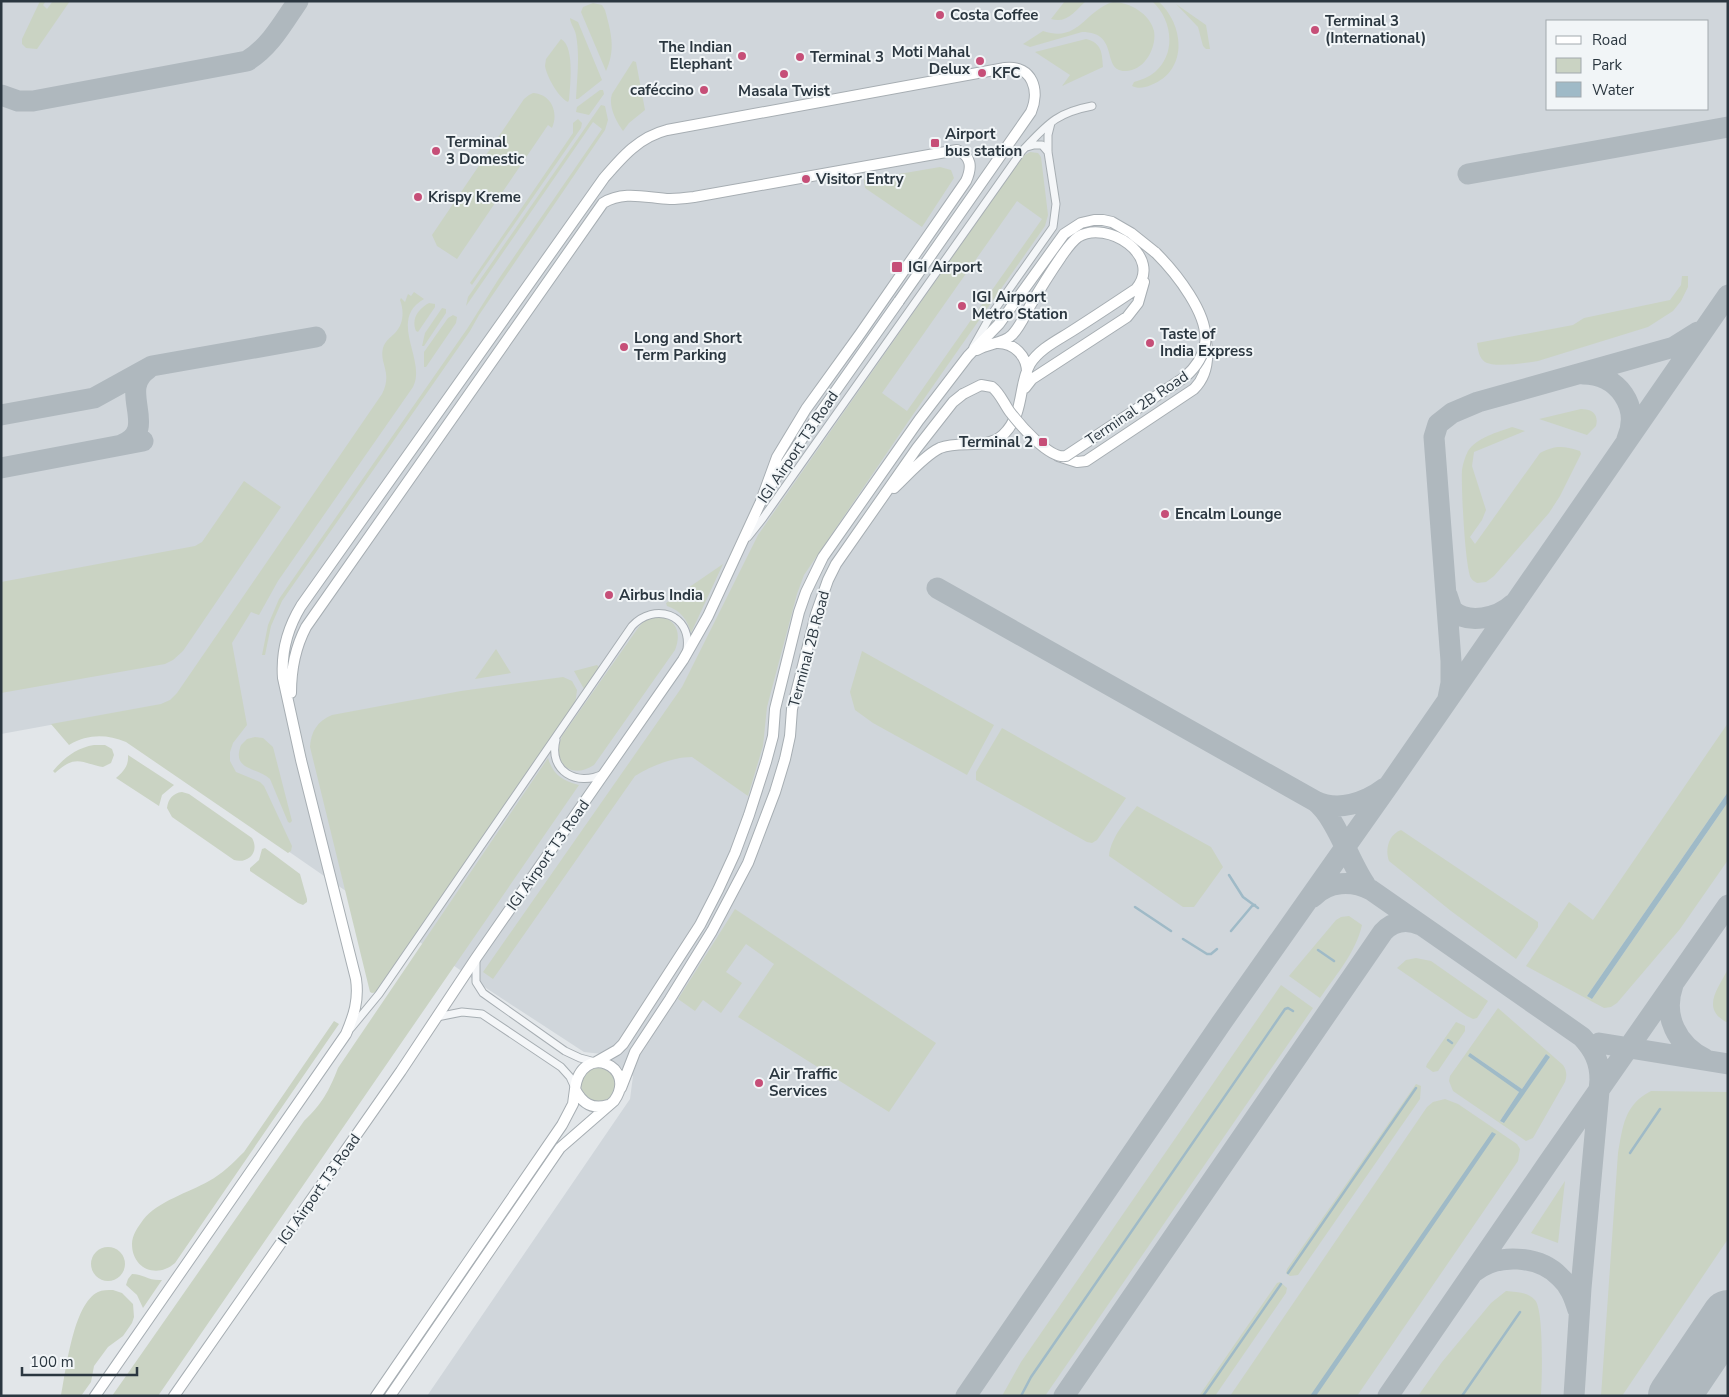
<svg xmlns="http://www.w3.org/2000/svg" width="1729" height="1397" font-family="'Nunito Sans',sans-serif">
<style>
.built{fill:#d0d6db;fill-rule:evenodd}
.green{fill:#cad3c3;fill-rule:evenodd}
.water{fill:#9fbac7}
.lines{fill:none;stroke-linecap:round;stroke-linejoin:round}
.stream{stroke:#9fbac7;stroke-width:2.5}
.taxiway{stroke:#afb8be;stroke-width:21}
.runway{stroke:#afb8be;stroke-width:52}
.minor-casing{stroke:#a7aeb3;stroke-width:9}
.secondary-casing{stroke:#a7aeb3;stroke-width:12}
.minor{stroke:#f4f6f8;stroke-width:7}
.secondary{stroke:#fff;stroke-width:10}
.secondary-bridge-casing{stroke:#a7aeb3;stroke-width:12;stroke-linecap:butt}
.secondary-bridge{stroke:#fff;stroke-width:10}
.poi-dot{fill:#c64f78;stroke:#f1f5f7;stroke-width:2}
.labels{text-anchor:middle;dominant-baseline:central;stroke-width:4;stroke-linejoin:round;paint-order:stroke}
.poi-label{font-size:15px;font-weight:bold;fill:#2b3740;stroke:#f1f5f7;text-anchor:start}
.street-label{font-size:15px;fill:#2b3740;stroke:#f1f5f7}
</style>
<rect width="100%" height="100%" fill="#e2e6e9"/>
<path class="built" d="M1,1H1728V1396H427L630,1099L633,1076L602,1054L584,1052L489,990L94,717L1,734ZM1548,21H1708V109H1548Z"/>
<path class="green" d="M40,1H46L43,5L47,9L53,1H70L37,49L26,48L22,44V39Z
M1065,1H1086C1075,11 1067,24 1051,19Z
M1152,1H1158C1185,25 1188,71 1151,85C1144,88 1138,89 1132,86L1134,82C1141,80 1149,77 1155,72C1177,53 1172,19 1152,1Z
M1113,2C1130,2 1150,14 1154,31C1157,48 1144,71 1126,71C1100,72 1121,32 1082,32L1030,47L1023,44L1043,31C1079,43 1084,11 1113,2Z
M593,3L602,5L605,10C611,32 616,49 606,71L581,12L583,7Z
M1176,4L1206,25L1210,49H1206L1203,46L1198,27Z
M570,18L578,22L602,80L578,99H576C577,78 580,56 576,35C575,29 570,23 570,18Z
M561,39C575,46 570,86 569,100L568,102C558,97 547,77 545,66L546,59Z
M1086,39C1102,43 1102,53 1103,67L1062,86L1070,75L1035,52Z
M633,61L636,62L645,110L629,123L623,131C616,121 608,106 612,94Z
M600,90H603L604,94L589,115L576,112L577,107Z
M533,93C551,94 559,112 552,128L548,125L457,259L437,246L432,235L524,99L529,95Z
M601,105L605,106L608,120L605,130L479,315L470,331L282,601L271,626L265,655H262L268,625L279,599L467,329L498,280L602,129L593,122L466,306L468,297Z
M578,119L582,123L581,128L472,285L470,283L573,133V123Z
M1030,152L1038,153L1041,157L1048,215L1045,226L912,416L804,575L797,594L767,707L763,746L748,796L692,757C673,757 651,766 635,776L493,979L483,972L682,687L758,535L1023,156ZM1017,201L1042,219L907,411L882,393Z
M940,167L951,170L954,178L922,227L865,188L864,180Z
M1682,276H1688V287L1681,301L1673,311L1648,327L1538,361C1526,363 1495,368 1485,362C1479,358 1478,350 1477,343L1573,325L1584,318L1670,300L1681,285Z
M414,292L424,299C387,320 427,360 413,387L278,581L259,615L251,612L232,643L247,725L233,743L230,752V761L236,772L260,782L264,786L292,846L291,851L288,853L126,742C106,734 88,734 69,745L51,724L161,704L170,700L177,693L382,394C393,372 379,364 383,348C385,341 390,338 395,333C404,324 404,310 400,300L401,298L405,302L408,294L411,296Z
M429,303L435,304V307L418,332L416,331C411,319 418,309 429,303Z
M442,308L446,309V313L424,346H422L425,333Z
M453,315L457,317L456,323L426,367H424V352L448,318Z
M1581,409C1592,409 1599,414 1596,426L1587,435L1539,419Z
M1512,427L1525,431L1474,452L1472,466L1486,510L1482,520L1470,537L1475,544L1540,453C1556,445 1563,446 1580,451L1581,454L1560,496L1549,513L1494,576L1486,582L1477,583C1475,582 1472,580 1471,578C1465,567 1461,485 1462,470C1463,463 1465,457 1468,451C1476,438 1498,432 1512,427Z
M244,481L281,507L183,651L173,660L165,664L1,693V582L195,546L202,542Z
M723,564L691,633C687,619 681,611 667,606L666,603Z
M661,616C678,622 681,634 675,650L594,765C570,781 551,761 562,736L638,628C645,619 650,617 661,616Z
M496,649L511,673L475,679Z
M862,651L994,725L967,775L873,723L855,710L850,692Z
M597,665L600,668L584,689L574,671Z
M563,677L572,681L577,690L575,705L377,992L372,993L370,992L310,747C311,732 317,721 332,715L461,691Z
M1728,723V792L1587,996L1592,999L1728,802V860L1680,929L1617,1003L1611,1007L1604,1008L1526,966L1569,902L1593,920Z
M1002,728L1126,798L1097,840L1092,843L1087,842L976,780V772Z
M255,737L263,738L273,747L292,821L290,823L288,822L270,779C258,767 231,771 241,745L247,739Z
M94,745H105L112,749L114,755L111,763L103,767C81,763 76,754 55,773L53,771C64,758 76,748 94,745Z
M128,755L174,785L162,795L159,806L116,778C123,772 129,766 128,755Z
M548,758C553,775 563,781 579,785L158,1396H112L304,1121C322,1104 329,1091 338,1068Z
M182,792L189,794L252,838C260,852 248,864 234,860L172,817L167,808C168,799 173,793 182,792Z
M1137,806L1211,847L1223,867L1194,907H1183L1109,856C1111,837 1126,821 1137,806Z
M1401,830L1538,922V927L1516,959L1451,911L1389,861C1385,850 1388,835 1401,830Z
M265,848L300,874L307,899V902L303,905L298,903L250,871V868L259,860L262,849Z
M735,909L936,1043L889,1112L738,1017L774,964L746,944L726,972L742,983L721,1013L703,1000L695,1011L678,999Z
M1349,916L1362,925C1356,952 1336,975 1320,998L1289,976L1336,920L1341,917Z
M1416,958L1431,961L1488,1001L1477,1018L1473,1019L1467,1016L1397,968L1406,960Z
M1728,969V1023C1700,1009 1718,989 1728,969Z
M1281,985L1313,1008L1045,1396H1002L1021,1362Z
M1498,1008L1563,1065C1567,1071 1567,1076 1565,1082L1533,1138L1526,1141L1453,1091L1449,1081L1450,1076ZM1470,1053L1522,1089L1546,1054L1550,1057L1503,1123L1500,1121L1519,1092Z
M334,1021L339,1024L175,1263C157,1279 132,1269 132,1244C132,1235 138,1227 143,1220C158,1201 188,1193 209,1181C222,1174 233,1163 244,1152Z
M1456,1022L1465,1026V1031L1438,1071L1433,1072L1426,1067L1427,1064Z
M581 1085a17 17 0 1 1 34 0a17 17 0 1 1-34 0Z
M1416,1084L1421,1086L1420,1099L1298,1275L1290,1276L1286,1273L1287,1269Z
M1651,1091L1728,1092V1239L1622,1396H1601L1618,1153C1623,1126 1624,1105 1651,1091Z
M1445,1099L1458,1104L1517,1144L1520,1149L1518,1161L1357,1396H1230L1427,1107L1433,1102Z
M1565,1181L1558,1243L1531,1233Z
M91 1264a17 17 0 1 1 34 0a17 17 0 1 1-34 0Z
M132,1274C144,1274 148,1281 162,1280L143,1308L137,1295L126,1285L128,1279Z
M1280,1282L1287,1288L1286,1293L1215,1396H1199L1277,1283Z
M113,1290L122,1293L133,1304L134,1317L132,1323L123,1336L108,1347L94,1366L91,1382L81,1396H61C66,1371 73,1304 98,1292C102,1290 108,1290 113,1290Z
M1506,1291C1516,1292 1528,1292 1535,1300C1544,1310 1542,1380 1541,1396H1418L1442,1362L1491,1303Z"/>
<path class="water" d="M1728,792V802L1592,999L1587,996Z
M1470,1053L1522,1089L1546,1054L1550,1057L1504,1123L1500,1121L1519,1092L1468,1056Z
M1492,1132L1496,1134L1316,1396H1310Z"/>
<g class="lines">
<path class="stream" d="M1229,875L1243,897L1258,908
M1135,907L1171,931
M1231,931L1252,906L1255,905
M1183,939L1207,954H1211L1217,949
M1318,950L1334,961
M1448,1040L1452,1043
M1630,1153L1660,1109
M1288,1273L1416,1088
M1021,1396L1031,1377L1285,1009L1288,1008L1293,1011
M1203,1396L1281,1284
M1462,1396L1520,1312"/>
<path class="taxiway" d="M1,95L18,101H33L247,61C270,47 283,23 298,1
M1468,174L1728,127
M1583,374C1618,374 1641,407 1627,439
M1,415L94,398L152,366L316,337
M121,445C161,430 116,390 148,369
M1,468L143,441
M937,588L1315,801C1336,817 1349,861 1365,884
M1447,595L1452,610C1468,625 1498,618 1513,604
M1448,698L1451,683V661L1434,437L1438,424L1452,413L1478,402L1674,347L1698,332
M1315,801C1338,812 1365,803 1385,788
M1313,897C1328,881 1352,880 1371,890L1582,1037C1594,1050 1600,1062 1600,1080L1581,1288L1574,1396
M1673,985C1662,1016 1677,1045 1705,1059
M1599,1043L1728,1064
M1474,1272C1497,1253 1539,1255 1560,1277C1570,1286 1574,1297 1578,1310
M966,1396L1222,1022L1389,785L1728,295
M1064,1396L1383,932C1393,921 1407,919 1421,925
M1388,1396L1548,1163L1728,905"/>
<path class="runway" d="M1674,1396L1728,1316"/>
<g class="minor-casing">
<path id="minor" d="M1027,147L1034,145H1042L1048,152
M973,347L991,315L1053,227L1056,204L1048,152V135L1051,123
M748,537L763,518L1022,151C1047,125 1055,113 1092,106
M556,740C548,771 577,787 603,774
M476,959V982L483,993L565,1051L580,1058L595,1062
M437,1017L462,1012L482,1014L561,1067L570,1077L575,1088
M351,1028L379,994L632,626C654,602 692,614 687,649"/>
</g>
<g class="secondary-casing">
<path id="secondary" d="M998,343C1014,343 1027,356 1027,372
M1025,388L1032,379L1127,317L1138,303L1144,282
M1058,456L1077,462L1086,461L1194,389C1207,376 1209,359 1206,341
M771,485L806,433L899,301
M894,488C907,476 925,455 940,448C960,440 987,450 1003,435C1025,414 1018,385 1030,364C1039,349 1058,340 1072,331C1094,317 1115,303 1136,289C1164,256 1107,219 1078,237C1071,242 1066,250 1061,257C1050,273 1040,289 1030,306C1025,315 1020,327 1012,335C1003,344 988,343 977,350
M291,693C291,669 295,648 306,627L603,203C624,190 647,198 670,199C678,199 686,198 694,197L957,150C972,156 972,168 966,181L860,334L806,409L777,457L761,501
M596,1062L617,1050L623,1044L700,925L718,890L735,853L749,815L766,762L773,736L775,709L799,612L806,592L823,557L919,420L968,356L999,324L1064,234L1081,223L1094,220H1103L1112,222L1131,233L1156,253
M621,1088L635,1052L670,999L712,931L748,863L775,792L785,759L790,736L792,709L816,614L828,580L836,564L917,448L953,402L963,394
M95,1396L346,1034C354,1015 359,1000 356,979L301,760L283,678C281,652 287,629 301,606L604,178C622,157 639,137 667,130L1005,68
M174,1396L401,1071L476,958L683,660L708,616L763,497
M376,1396L562,1125L573,1104L575,1089
M390,1396L560,1148L614,1101C639,1066 581,1041 575,1089C582,1103 592,1110 608,1105"/>
</g>
<use href="#minor" class="minor"/>
<use href="#secondary" class="secondary"/>
<g class="secondary-bridge-casing">
<path id="secondary-bridge" d="M899,301L1031,112C1040,91 1033,65 1005,68
M963,394L981,385L992,387C1000,393 1004,404 1010,412C1020,425 1050,460 1066,456L1185,377C1195,368 1203,357 1205,344C1210,315 1175,272 1156,253"/>
</g>
<use href="#secondary-bridge" class="secondary-bridge"/>
</g>
<g class="poi-dot">
<circle cx="940" cy="15" r="5"/>
<circle cx="1315" cy="30" r="5"/>
<circle cx="742" cy="56" r="5"/>
<circle cx="800" cy="57" r="5"/>
<circle cx="980" cy="61" r="5"/>
<circle cx="982" cy="73" r="5"/>
<circle cx="784" cy="74" r="5"/>
<circle cx="704" cy="90" r="5"/>
<rect x="930" y="138" width="10" height="10" rx="2.5"/>
<circle cx="436" cy="151" r="5"/>
<circle cx="806" cy="179" r="5"/>
<circle cx="418" cy="197" r="5"/>
<rect x="891" y="261" width="12" height="12" rx="2.5"/>
<circle cx="962" cy="306" r="5"/>
<circle cx="1150" cy="343" r="5"/>
<circle cx="624" cy="347" r="5"/>
<rect x="1038" y="437" width="10" height="10" rx="2.5"/>
<circle cx="1165" cy="514" r="5"/>
<circle cx="609" cy="595" r="5"/>
<circle cx="759" cy="1083" r="5"/>
</g>
<g class="labels">
<g class="poi-label">
<text x="950" y="15">Costa Coffee</text>
<text x="1325" y="21">Terminal 3<tspan x="1325" dy="17">(International)</tspan></text>
<text x="732" y="47" text-anchor="end">The Indian<tspan x="732" dy="17">Elephant</tspan></text>
<text x="970" y="52" text-anchor="end">Moti Mahal<tspan x="970" dy="17">Delux</tspan></text>
<text x="810" y="57">Terminal 3</text>
<text x="992" y="73">KFC</text>
<text x="694" y="90" text-anchor="end">caféccino</text>
<text x="784" y="91" text-anchor="middle">Masala Twist</text>
<text x="945" y="134">Airport<tspan x="945" dy="17">bus station</tspan></text>
<text x="446" y="142">Terminal<tspan x="446" dy="17">3 Domestic</tspan></text>
<text x="816" y="179">Visitor Entry</text>
<text x="428" y="197">Krispy Kreme</text>
<text x="908" y="267">IGI Airport</text>
<text x="972" y="297">IGI Airport<tspan x="972" dy="17">Metro Station</tspan></text>
<text x="1160" y="334">Taste of<tspan x="1160" dy="17">India Express</tspan></text>
<text x="634" y="338">Long and Short<tspan x="634" dy="17">Term Parking</tspan></text>
<text x="1033" y="442" text-anchor="end">Terminal 2</text>
<text x="1175" y="514">Encalm Lounge</text>
<text x="619" y="595">Airbus India</text>
<text x="769" y="1074">Air Traffic<tspan x="769" dy="17">Services</tspan></text>
</g>
<g class="street-label">
<text transform="translate(1137 408) rotate(-34)">Terminal 2B Road</text>
<text transform="translate(798 447) rotate(-56)">IGI Airport T3 Road</text>
<text transform="translate(809 649) rotate(-75)">Terminal 2B Road</text>
<text transform="translate(548 855) rotate(-55)">IGI Airport T3 Road</text>
<text transform="translate(319 1189) rotate(-55)">IGI Airport T3 Road</text>
</g>
</g>
<rect width="1729" height="1397" fill="none" stroke="#2b3740" stroke-width="5"/>
<rect x="1546" y="20" width="162" height="90" fill="#f1f5f7" stroke="#a2a9ae"/>
<rect x="1556" y="36" width="25" height="8" fill="#ffffff" stroke="#a2a9ae"/>
<text x="1592" y="45" font-size="15" fill="#2b3740">Road</text>
<rect x="1556" y="58" width="25" height="15" fill="#cad3c3" stroke="#a2a9ae"/>
<text x="1592" y="70" font-size="15" fill="#2b3740">Park</text>
<rect x="1556" y="82" width="25" height="15" fill="#9fbac7" stroke="#a2a9ae"/>
<text x="1592" y="95" font-size="15" fill="#2b3740">Water</text>
<path d="M22 1367v8h115v-8" fill="none" stroke="#2b3740" stroke-width="2.5"/>
<text x="30" y="1367" font-size="15" fill="#2b3740" stroke="#f1f5f7" stroke-width="4" paint-order="stroke">100 m</text>
</svg>
